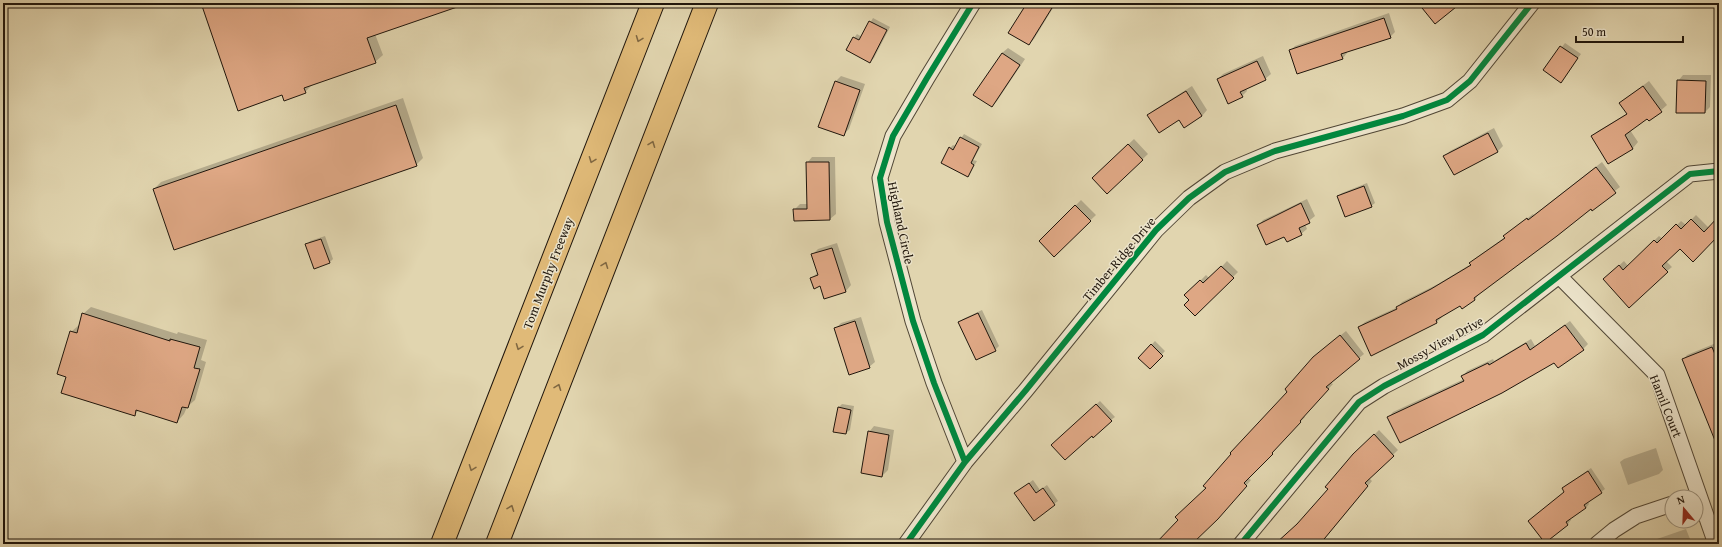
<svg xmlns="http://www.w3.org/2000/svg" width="1722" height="547" font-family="'Gentium Book Plus',serif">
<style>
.shadow{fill:#0003}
.building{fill:#dea784;stroke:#20160c}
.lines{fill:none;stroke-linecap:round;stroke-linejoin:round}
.street-casing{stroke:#504635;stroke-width:17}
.highway-casing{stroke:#20160c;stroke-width:24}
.street{stroke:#ece4cb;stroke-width:15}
.highway{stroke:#e0ba78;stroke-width:22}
.cycleway-casing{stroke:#ece4cb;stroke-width:8}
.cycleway{stroke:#00873e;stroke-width:6}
.oneway{stroke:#806842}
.labels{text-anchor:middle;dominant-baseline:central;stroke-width:3;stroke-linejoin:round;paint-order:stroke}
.street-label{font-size:13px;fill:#20160c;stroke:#ece4cb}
</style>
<rect width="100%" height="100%" fill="#e1d5af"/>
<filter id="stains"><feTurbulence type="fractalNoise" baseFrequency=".005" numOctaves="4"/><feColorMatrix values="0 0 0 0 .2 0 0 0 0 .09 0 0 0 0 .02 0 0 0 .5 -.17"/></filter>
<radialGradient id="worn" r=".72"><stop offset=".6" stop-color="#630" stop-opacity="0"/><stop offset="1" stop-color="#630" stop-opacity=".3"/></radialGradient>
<path class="shadow" d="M202,3H465L375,34L383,55L375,62L312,84V85L305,92L283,94Z
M1028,3H1056L1034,39L1029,44Z
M1389,13L1395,32L1390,37L1347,51V53L1343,58L1298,73L1290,51L1295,46Z
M873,18L890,27L874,58L870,62L854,38L857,34L862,37Z
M1565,43L1581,54L1564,78L1544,70Z
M1008,48L1025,59L997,101L992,106L1002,53Z
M1263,56L1271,74L1265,79L1246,88L1247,91L1242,96L1218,79L1223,74Z
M1683,75H1711L1710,107L1705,112L1678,81Z
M841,76L865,84L849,129L843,135L819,126L836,81Z
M1649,81L1667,105L1650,120L1648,117L1630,130L1638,142L1633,148L1608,163L1592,137L1598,131L1628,113L1620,103Z
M1192,86L1207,110L1202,116L1180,119L1149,116L1154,110Z
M403,98L423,158L416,165L154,189L161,182Z
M1719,118V125L1715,122Z
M1494,128L1503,146L1498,151L1454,174L1445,156L1450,151Z
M964,134L982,144L973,160L977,161L968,176L950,148L953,145L956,146Z
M1134,139L1148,154L1107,193L1093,178Z
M812,157H835L836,214L830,219L795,220L794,210L800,204H807V163Z
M1602,162L1620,187L1479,293L1475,300L1460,304L1441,315L1442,317L1437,322L1359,327L1365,322L1398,307L1402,302L1438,284L1471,264L1476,258L1505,237L1510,231L1533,214L1534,215Z
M1367,183L1375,203L1371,206L1338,196L1342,193Z
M1307,199L1315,216L1305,224L1307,229L1301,234L1285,235L1258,226L1263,220Z
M1081,200L1096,215L1054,255L1040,241Z
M1696,215L1709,228L1719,218V234L1680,248L1666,261L1672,267L1667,271L1609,275L1624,261L1628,266L1659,236L1663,239L1681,221L1686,225Z
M325,236L333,259L330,262L307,245L310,241Z
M837,243L851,285L846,291L821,285L812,278L818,272L812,255L818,249Z
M1227,261L1238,272L1195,315L1191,300L1186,295L1206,275L1210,279Z
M91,307L177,334L178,332L207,340L201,360L206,362L195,400L187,407L184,414L177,422L139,410L134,415L68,376L71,332L79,325H80L83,314Z
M982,310L999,346L995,350L960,322L963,319Z
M861,317L875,362L869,367L835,329L841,323Z
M1570,321L1588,344L1583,349L1554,361L1389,417L1393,412L1464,379L1463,376L1467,371L1493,359L1494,361L1531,339L1535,346Z
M1346,331L1364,354L1330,382L1333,384L1304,416L1305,417L1248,478L1251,480L1223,512L1192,542L1195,544H1156L1207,488L1289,392L1319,353Z
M1155,341L1165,351L1150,368L1139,358Z
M1716,343L1719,350V449L1683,360L1687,355Z
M1100,401L1115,417L1111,420L1092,435L1056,441Z
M842,404L854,406L850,430L846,433L838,408Z
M874,426L894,430L888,470L882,476L869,432Z
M1379,430L1398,450L1369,478L1372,481L1327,536L1318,544H1277L1300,522L1329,489L1354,455Z
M1656,448L1663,470L1659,474L1628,485L1620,462L1624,459Z
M1591,468L1605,489L1588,502L1589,504L1586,508L1570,518L1571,520L1568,524L1545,542L1565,492L1563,488Z
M1033,480L1040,490L1047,485L1058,501L1034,519L1019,490Z
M1686,529L1692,544H1652L1657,539Z"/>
<path class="building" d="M201,3H463V5L367,38L376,63L304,88L306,93L284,101L282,95L238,111Z
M1027,3H1055L1029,45L1008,33Z
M1418,3H1461L1435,24Z
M1384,18L1391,38L1341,54L1343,59L1297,74L1289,50Z
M869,21L887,30L870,63L846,50L853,37L859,40Z
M1560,46L1578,58L1561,83L1543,70Z
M1002,53L1020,65L992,107L973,95Z
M1257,61L1266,80L1240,92L1243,97L1228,104L1217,79Z
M1677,80L1706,81L1705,113H1676Z
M835,81L860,90L844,136L818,127Z
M1643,86L1662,112L1649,121L1647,119L1625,135L1633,149L1608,164L1591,136L1627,114L1619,103Z
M1186,91L1202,116L1184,128L1179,120L1159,133L1147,115Z
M396,105L417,166L174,250L153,189Z
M1488,133L1498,152L1454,175L1443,156Z
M960,137L979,147L971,163L974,165L968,177L941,163L949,147L953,150Z
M1128,144L1143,160L1107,194L1092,178Z
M806,162H829L830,220L794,221L793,209H807Z
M1596,167L1616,193L1592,211L1591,209L1557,236L1474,298L1475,300L1462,309L1460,306L1436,320L1437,323L1371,356L1358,327L1397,309L1396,307L1431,289L1471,265L1469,263L1505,238L1503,236L1527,218L1528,220Z
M1364,186L1372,207L1345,217L1337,196Z
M1301,203L1310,223L1299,228L1302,235L1287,242L1284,237L1266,245L1257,225Z
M1075,205L1091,221L1054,257L1039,241Z
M1719,216V235L1693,262L1680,249L1662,266L1668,272L1629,308L1603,279L1619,265L1623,270L1654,240L1657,243L1676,224L1681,229L1691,219L1704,232Z
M321,239L330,263L314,269L305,244Z
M832,248L846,292L824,299L820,286L814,289L810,278L818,275L811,254Z
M1221,266L1234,278L1195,316L1184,305L1189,300L1184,295L1200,280L1203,283Z
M82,313L170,341V339L200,347L194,368L200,369L188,408L182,407L177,423L136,410L135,416L61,393L66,377L57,374L70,331L77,333Z
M978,313L996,351L976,360L958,322Z
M855,321L870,368L849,375L834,328Z
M1565,325L1584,350L1558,368L1554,363L1502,393L1400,443L1387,417L1464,381L1461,376L1488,363L1489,365L1526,343L1530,350Z
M1340,335L1360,359L1326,387L1329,389L1300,421L1301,422L1272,453L1273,454L1244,483L1247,486L1218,519L1192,544H1155L1178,520L1175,517L1206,488L1203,486L1231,454L1230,453L1287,392L1285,389L1313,357Z
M1151,344L1163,356L1150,369L1138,358Z
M1712,347L1719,364L1718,448L1682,359Z
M1096,404L1112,421L1093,438L1092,436L1065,460L1051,445Z
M838,407L851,410L846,434L833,432Z
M868,431L889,435L882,477L861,473Z
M1374,434L1394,456L1365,483L1368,486L1320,544H1275L1297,524L1328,489L1325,487L1353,454Z
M1588,471L1602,493L1584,505L1586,508L1566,522L1568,525L1545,543L1528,521L1564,492L1562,488Z
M1029,483L1036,493L1043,488L1055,505L1034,521L1014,493Z"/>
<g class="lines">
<g class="street-casing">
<path id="street" d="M1559,276L1657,375L1716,544
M965,462L934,383L913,321L887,222L880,178L893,136L927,78L973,3
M906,544L965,462L1026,390L1156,230L1189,198L1225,172L1275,151L1403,116L1447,100L1470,81L1532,3
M1241,544L1359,402L1384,386L1483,335L1690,174L1719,171
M1597,544L1614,530L1636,516L1672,504"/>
</g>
<g class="highway-casing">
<path id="highway" d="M442,544L653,3
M497,544L707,3"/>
</g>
<use href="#street" class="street"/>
<use href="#highway" class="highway"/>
<g class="cycleway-casing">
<path id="cycleway" d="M965,462L934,383L913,321L887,222L880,178L893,136L927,78L973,3
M906,544L965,462L1026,390L1156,230L1189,198L1225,172L1275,151L1403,116L1447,100L1470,81L1532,3
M1241,544L1359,402L1384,386L1483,335L1690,174L1719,171"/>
</g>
<use href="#cycleway" class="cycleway"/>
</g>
<defs><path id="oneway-chevron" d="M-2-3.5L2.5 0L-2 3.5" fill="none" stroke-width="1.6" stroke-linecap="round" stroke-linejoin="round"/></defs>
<g class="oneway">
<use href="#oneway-chevron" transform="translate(639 39) rotate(111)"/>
<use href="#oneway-chevron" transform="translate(652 144) rotate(-69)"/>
<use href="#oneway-chevron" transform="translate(592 160) rotate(111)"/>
<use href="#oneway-chevron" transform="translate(605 265) rotate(-69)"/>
<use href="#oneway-chevron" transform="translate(519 347) rotate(111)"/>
<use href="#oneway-chevron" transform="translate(558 387) rotate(-69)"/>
<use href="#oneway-chevron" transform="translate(472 468) rotate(111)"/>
<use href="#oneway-chevron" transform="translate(511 508) rotate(-69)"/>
</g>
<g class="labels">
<g class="street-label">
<text transform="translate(901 223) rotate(78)">Highland Circle</text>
<text transform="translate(1119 259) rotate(-50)">Timber Ridge Drive</text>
<text transform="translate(548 273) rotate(-69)">Tom Murphy Freeway</text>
<text transform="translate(1440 343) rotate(-29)">Mossy View Drive</text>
<text transform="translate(1666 406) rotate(68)">Hamil Court</text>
</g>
</g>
<rect width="1722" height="547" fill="none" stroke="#e1d5af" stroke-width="16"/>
<rect x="4" y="4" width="1714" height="539" fill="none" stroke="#20160c" stroke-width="2"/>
<rect x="8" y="8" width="1706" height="531" fill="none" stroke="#20160c"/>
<g transform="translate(1684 509) rotate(341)"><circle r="19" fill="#ece4cb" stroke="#9a927f"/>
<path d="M0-3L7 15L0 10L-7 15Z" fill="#8f2418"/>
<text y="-6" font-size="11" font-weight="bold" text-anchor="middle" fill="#20160c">N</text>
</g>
<path d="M1576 36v6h107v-6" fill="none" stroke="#20160c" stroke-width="2"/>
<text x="1582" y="36" font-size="12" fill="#20160c" stroke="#ece4cb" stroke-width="3" paint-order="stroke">50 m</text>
<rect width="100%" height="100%" filter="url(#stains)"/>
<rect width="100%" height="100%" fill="url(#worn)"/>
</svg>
